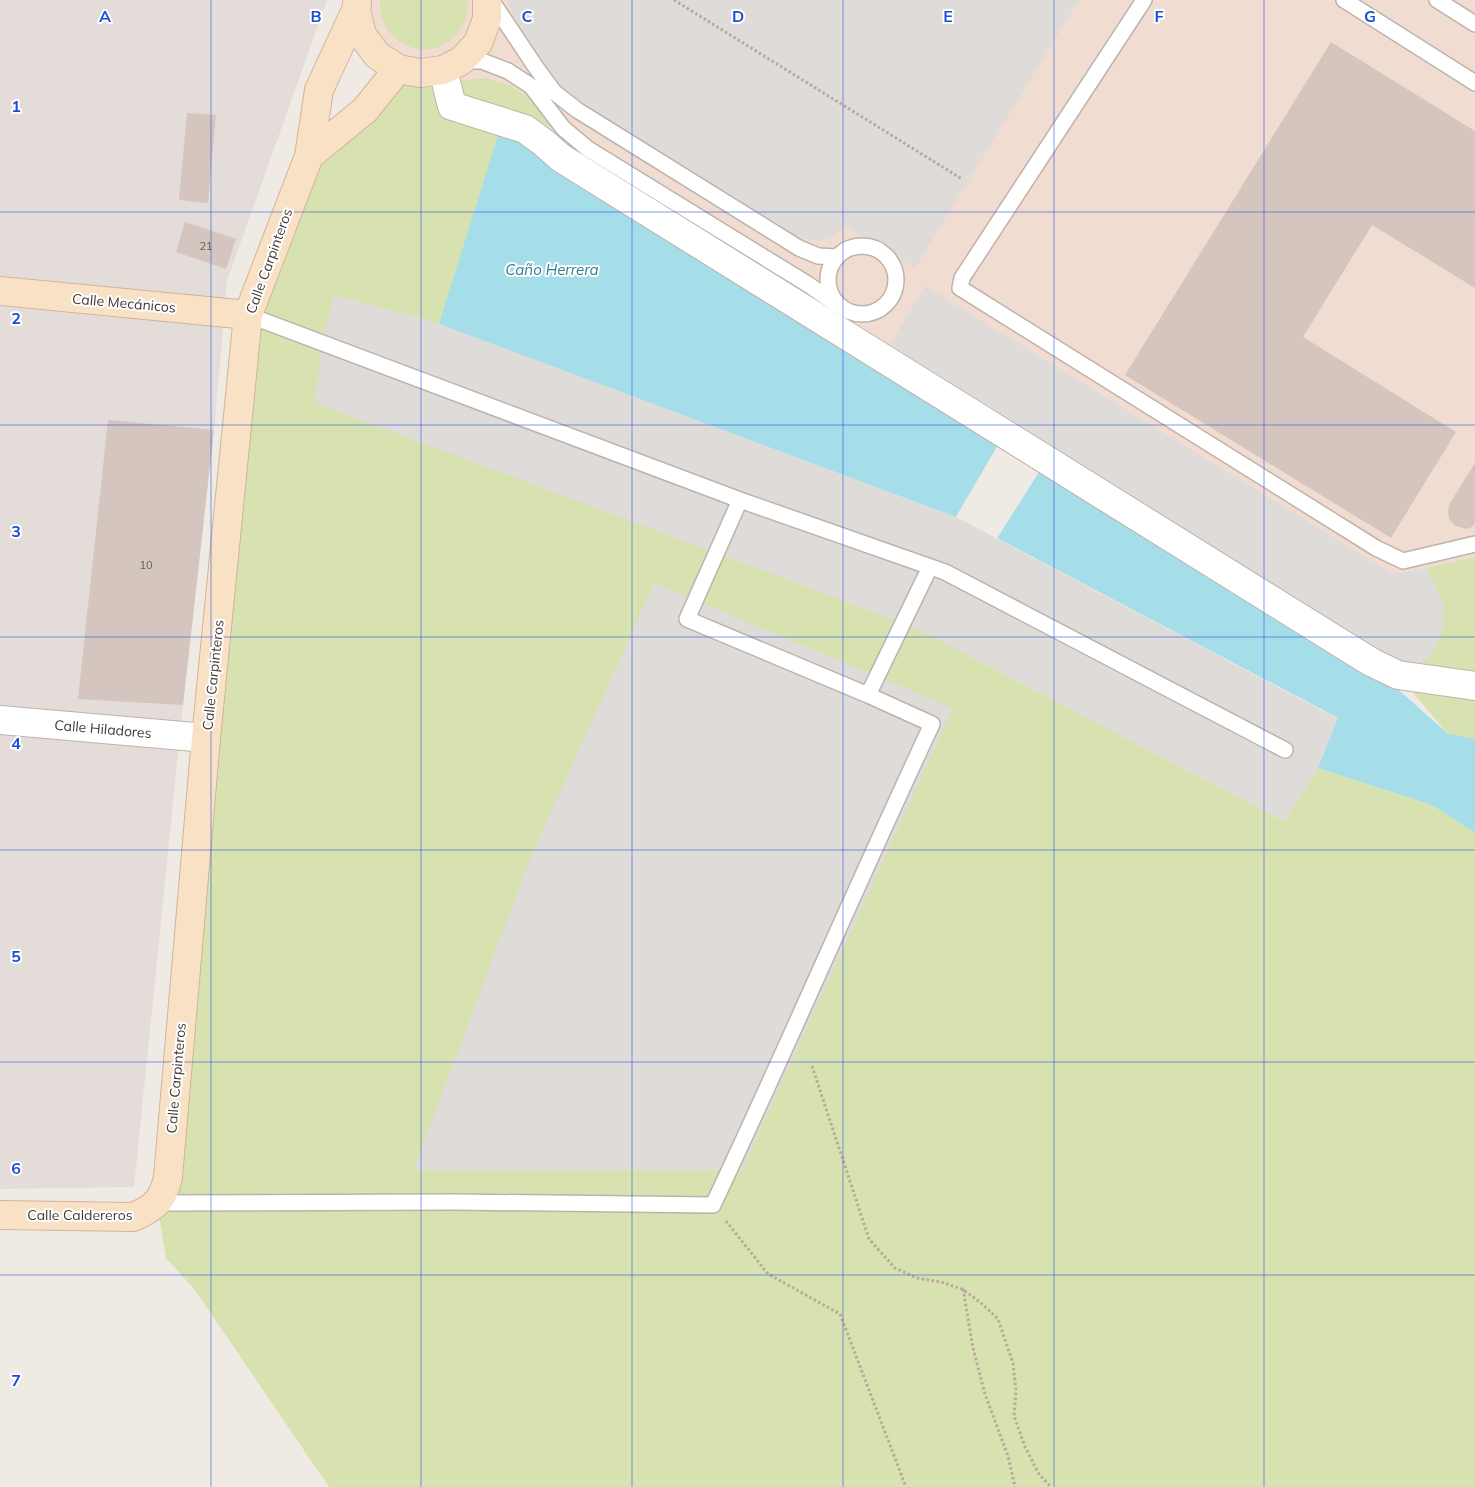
<svg xmlns="http://www.w3.org/2000/svg" width="1475" height="1487" font-family="Mulish,sans-serif">
<style>
.commercial{fill:#f1dcd1}
.industrial{fill:#e3dcd9}
.green{fill:#d7e2b0}
.parking{fill:#dfdbd9}
.water{fill:#a5dde9}
.pier{fill:#f0eae4}
.building{fill:#d4c6be}
.lines{fill:none;stroke-linecap:round;stroke-linejoin:round}
.lane-casing{stroke:#beb3ab;stroke-width:18}
.street-casing{stroke:#beb3ab;stroke-width:30}
.secondary-casing{stroke:#d0b59a;stroke-width:30}
.path{stroke:#bba89a;stroke-width:3;stroke-dasharray:2.5 2.5;stroke-linecap:butt}
.lane{stroke:#fff;stroke-width:15}
.street{stroke:#fff;stroke-width:28}
.secondary{stroke:#f9e1c6;stroke-width:28}
.grid{fill:none;stroke:#1d4ed8;stroke-width:1;stroke-opacity:0.55}
.labels{text-anchor:middle;dominant-baseline:central;stroke-width:4;stroke-linejoin:round;paint-order:stroke}
.number-label{font-size:11px;fill:#665d57}
.street-label{font-size:14px;fill:#423a35;stroke:#fff}
.water-label{font-size:15px;font-style:italic;fill:#327c8e;stroke:#fff}
.grid-label{font-size:16px;text-anchor:middle;font-weight:bold;fill:#1d4ed8;stroke:#fff;stroke-width:4;stroke-linejoin:round;paint-order:stroke}
</style>
<rect width="100%" height="100%" fill="#f0eae4"/>
<path class="commercial" d="M355,0H1475V675L342,40Z"/>
<path class="industrial" d="M0,0H327L227,281L214,430L183,705L134,1187L0,1189Z"/>
<path class="green" d="M380,0H467C469,7 467,16 464,23C442,69 377,50 380,0Z
M398,69L459,98L455,81L487,78L512,86L537,103L550,126L527,117L525,129L439,324L334,295L717,552L903,623L926,633L1284,821L1318,768L1432,805L1475,833V1487H329L195,1290L166,1258L157,1203L248,315L309,156Z
M1475,557V739L1447,733L1398,675L1443,604L1427,568Z"/>
<path class="parking" d="M507,0H1079L915,268L843,224L836,235L823,241L808,240L792,233L607,118L558,86L523,34Z
M925,286L1393,574L1427,568L1443,605V628L1434,650L1420,666L1401,671L885,353Z
M334,295L439,324L956,517L1338,719L1318,768L1284,821L926,633L903,623L315,403L322,343Z
M654,583L953,708L742,1170H414L528,864Z"/>
<path class="water" d="M500,129L1001,440L956,517L439,324Z
M1042,467L1392,684L1447,733L1475,739V833L1432,805L1318,768L1338,718L997,538Z"/>
<path class="pier" d="M1001,440L1004,442L958,519L956,517Z
M1040,466L1042,467L997,538L994,537Z"/>
<path class="building" d="M1331,42L1475,131V288L1372,225L1303,337L1456,432L1391,538L1125,375Z
M187,113L216,115L208,203L179,200Z
M185,222L236,239L226,269L176,252Z
M108,420L214,430L183,705L78,699Z
M1475,463V523L1472,527L1466,529L1456,526L1449,519L1448,511L1450,503Z"/>
<g class="lines">
<g class="lane-casing">
<path id="lane" d="M491,0L535,66L554,92L577,110L799,248L818,256L837,257
M1144,0L962,278L960,288L1376,548L1403,561L1475,544
M1344,0L1475,83
M1437,0L1475,24
M461,61H482L508,71L531,86L563,128L588,149L809,285L839,306
M828 280a34 34 0 1 1 68 0a34 34 0 1 1-68 0Z
M248,315L740,500L945,572L1285,750
M868,695L930,567
M157,1203L455,1202L713,1205C788,1046 857,884 932,724L868,695L687,619L740,500"/>
</g>
<g class="street-casing">
<path id="street" d="M443,70L452,106L525,129L544,143L561,158L1371,662L1398,675L1475,686
M0,720L206,738"/>
</g>
<g class="secondary-casing">
<path id="secondary" d="M357,3L356,10L362,35L377,55L398,69L420,73L443,70L461,61L478,43L487,19V0
M309,156L365,110L398,69
M0,291L248,315
M0,1215L133,1217C155,1208 163,1200 168,1177L206,738L248,315L309,156L319,90L356,10"/>
</g>
<path class="path" d="M674,0L962,179
M812,1066L869,1239L895,1268L917,1278L941,1282L962,1289L980,1302L998,1319L1013,1363L1016,1391L1014,1416L1025,1447L1039,1474L1051,1487
M726,1221L768,1274L840,1314L906,1487
M963,1289L973,1348L985,1394L1008,1456L1015,1487"/>
<use href="#lane" class="lane"/>
<use href="#street" class="street"/>
<use href="#secondary" class="secondary"/>
</g>
<path class="grid" d="M211,0V1487M421,0V1487M632,0V1487M843,0V1487M1054,0V1487M1264,0V1487M0,212H1475M0,425H1475M0,637H1475M0,850H1475M0,1062H1475M0,1275H1475"/>
<g class="labels">
<g class="number-label">
<text x="206" y="246">21</text>
<text x="146" y="565">10</text>
</g>
<g class="street-label">
<text transform="translate(269 261) rotate(-70)">Calle Carpinteros</text>
<text transform="translate(124 303) rotate(5)">Calle Mecánicos</text>
<text transform="translate(213 675) rotate(-84)">Calle Carpinteros</text>
<text transform="translate(103 729) rotate(5)">Calle Hiladores</text>
<text transform="translate(176 1078) rotate(-85)">Calle Carpinteros</text>
<text x="80" y="1215">Calle Caldereros</text>
</g>
<g class="water-label">
<text x="552" y="269">Caño Herrera</text>
</g>
</g>
<g class="grid-label">
<text x="105" y="22">A</text>
<text x="316" y="22">B</text>
<text x="527" y="22">C</text>
<text x="738" y="22">D</text>
<text x="948" y="22">E</text>
<text x="1159" y="22">F</text>
<text x="1370" y="22">G</text>
<text x="16" y="112">1</text>
<text x="16" y="324">2</text>
<text x="16" y="537">3</text>
<text x="16" y="749">4</text>
<text x="16" y="962">5</text>
<text x="16" y="1174">6</text>
<text x="16" y="1386">7</text>
</g>
</svg>
